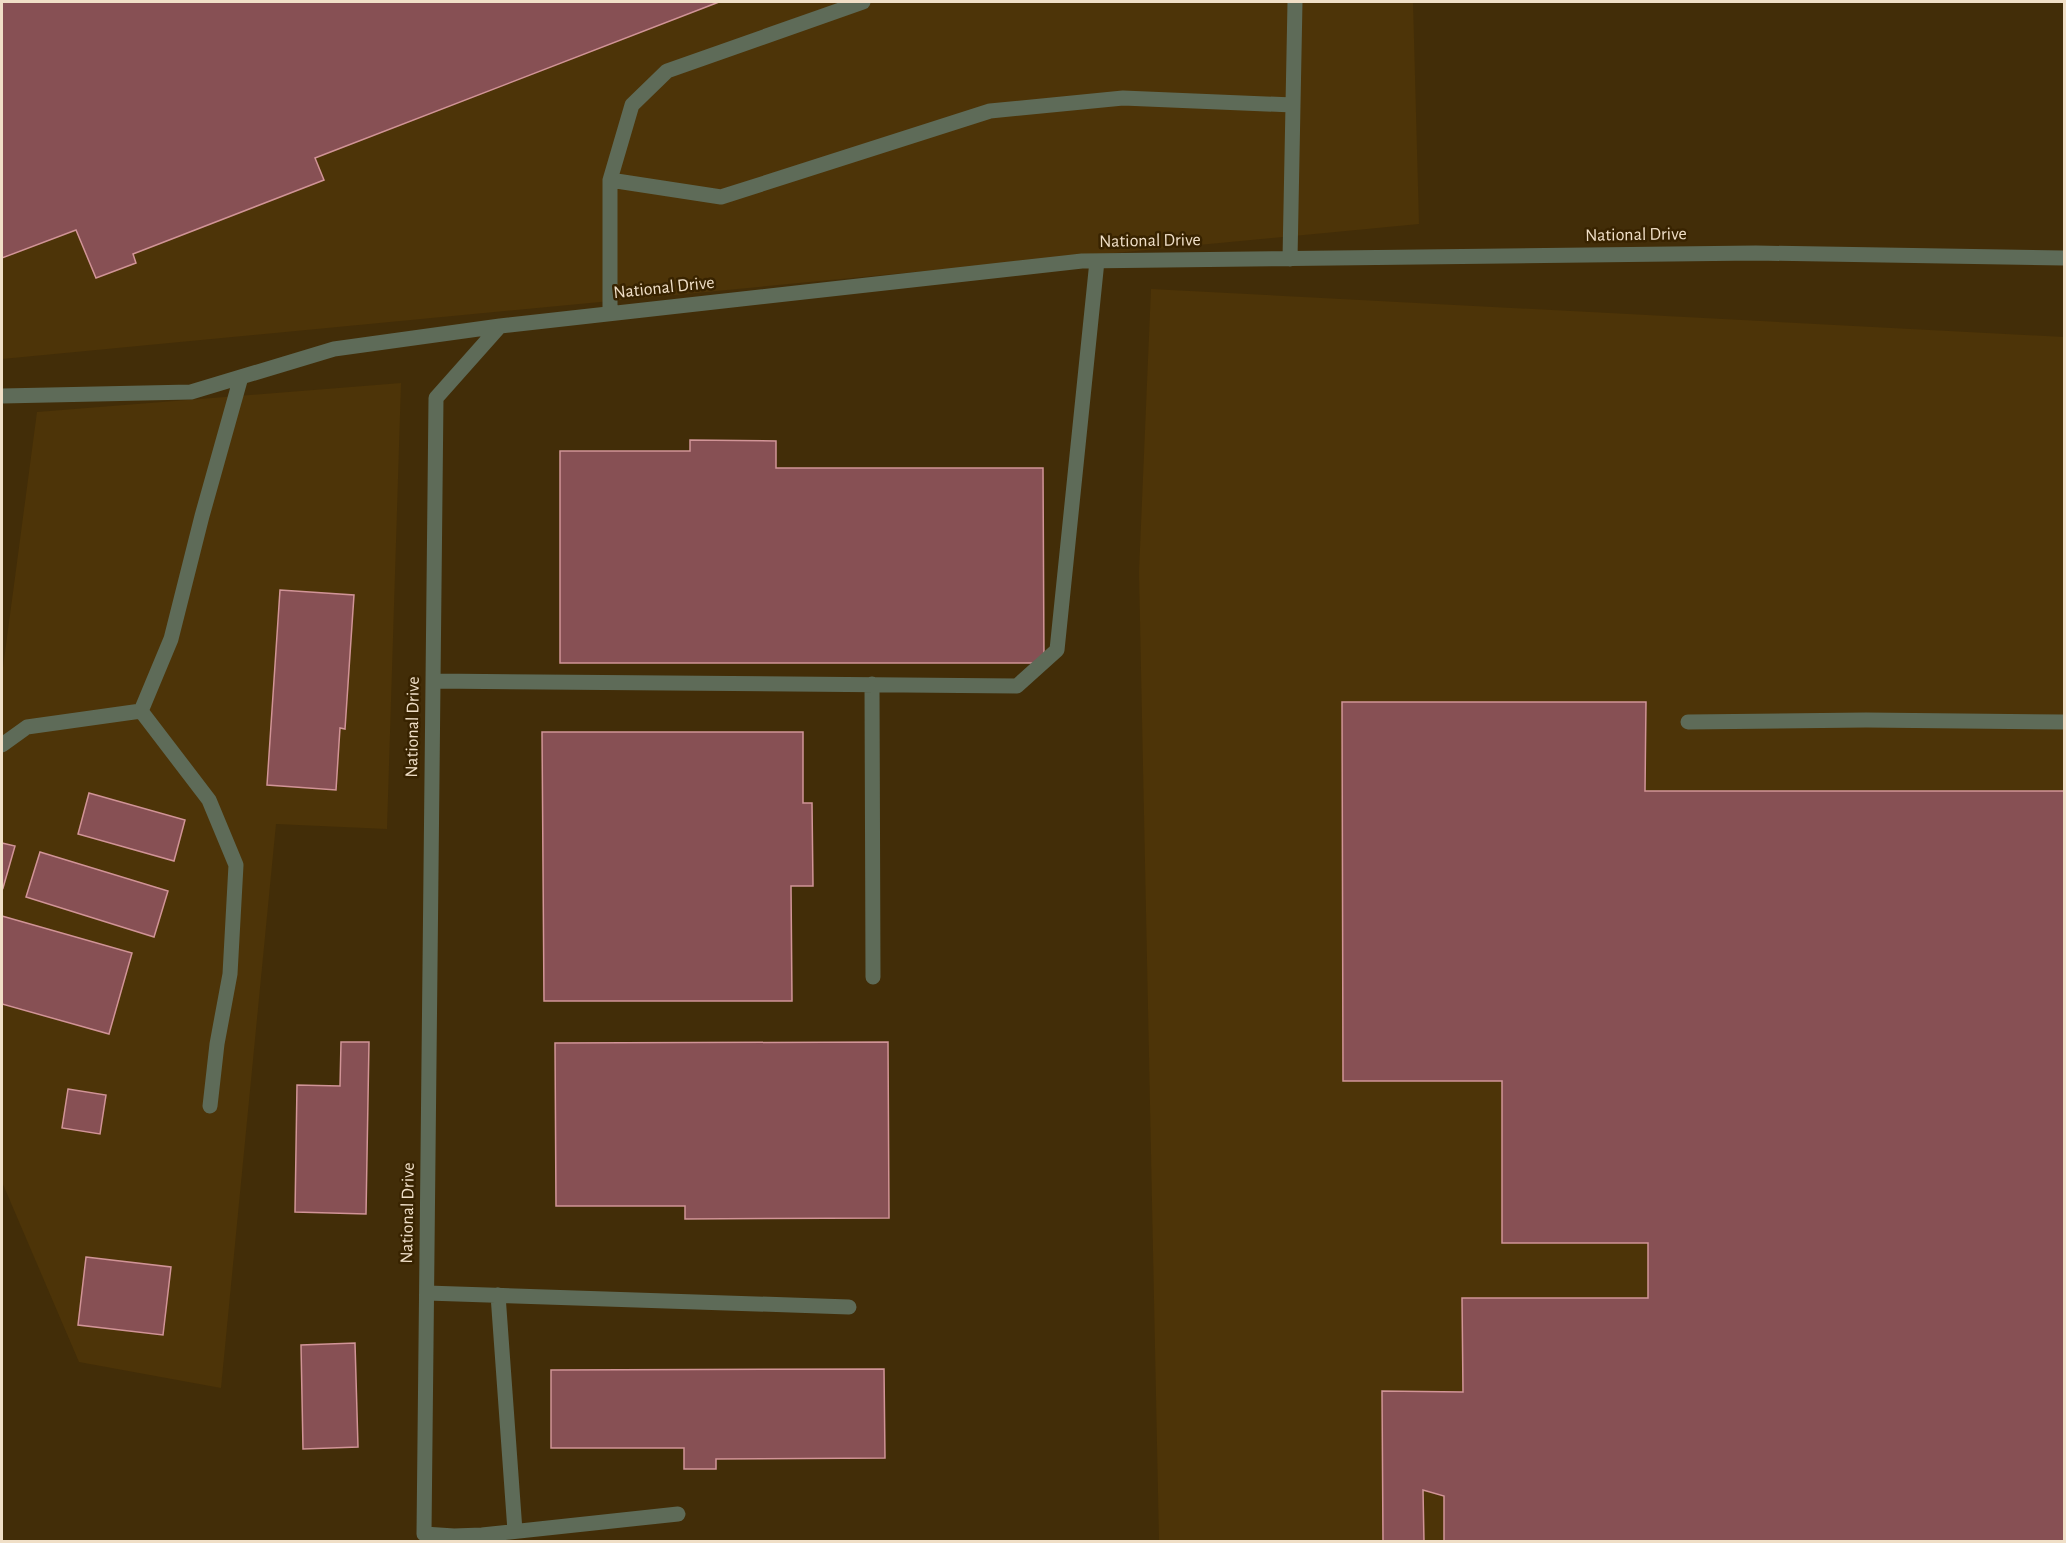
<svg xmlns="http://www.w3.org/2000/svg" width="2066" height="1543" font-family="'Alegreya Sans',sans-serif">
<style>
.built{fill:#4d3408}
.building{fill:#875054;stroke:#d19497;stroke-width:1.5}
.lines{fill:none;stroke-linecap:round;stroke-linejoin:round}
.minor{stroke:#5e6b58;stroke-width:15}
.labels{text-anchor:middle;dominant-baseline:central;stroke-width:5;stroke-linejoin:round;paint-order:stroke}
.street-label{font-size:18px;fill:#f0dfc7;stroke:#382300}
</style>
<rect width="100%" height="100%" fill="#422d08"/>
<path class="built" d="M2,2H1413L1419,224L2,359Z
M1151,289L2064,337V1541H1159L1139,572Z
M401,383L387,829L276,824L221,1388L79,1362L2,1182V675L37,412Z"/>
<path class="building" d="M2,2H719L315,158L324,180L133,254L136,263L96,278L76,230L2,258Z
M690,440L776,441V468H1043L1044,663H560V451H690Z
M280,590L354,595L345,729L340,728L336,790L267,785Z
M1342,702H1646L1645,791H2064V1542H1444V1496L1423,1490L1424,1542H1383L1382,1391L1463,1392L1462,1298H1648V1243H1502V1081H1343Z
M542,732H803V803H812L813,886H791L792,1001H544Z
M89,793L185,820L174,861L78,834Z
M2,843L15,846L3,888L2,887Z
M40,852L168,891L154,937L26,897Z
M2,916L132,953L109,1034L2,1004Z
M341,1042H369L366,1214L295,1212L297,1085L340,1086Z
M888,1042L889,1218L685,1219V1206H556L555,1043Z
M68,1089L106,1095L100,1134L62,1128Z
M86,1257L171,1267L163,1335L78,1325Z
M355,1343L358,1447L303,1449L301,1345Z
M884,1369L885,1458L716,1459V1469H684V1448H551V1370Z"/>
<g class="lines">
<path class="minor" d="M610,180L721,197L990,111L1123,98L1293,105
M1290,259L1295,2
M610,313V180L632,105L667,71L863,2
M2,396L191,392L334,349L500,326
M433,681L1017,686L1057,650L1097,261
M872,684L873,977
M1688,722L1866,720L2064,722
M2,745L27,727L141,711
M210,1106L217,1044L230,974L236,865L209,800L141,711L171,639L202,516L241,377
M427,1293L849,1307
M498,1295L515,1531
M678,1514L482,1535L454,1536L424,1534L436,398L500,326L1082,261L1756,253L2064,258"/>
</g>
<g class="labels">
<g class="street-label">
<text transform="translate(1636 235) rotate(-1)">National Drive</text>
<text transform="translate(1150 241) rotate(-1)">National Drive</text>
<text transform="translate(664 288) rotate(-6)">National Drive</text>
<text transform="translate(413 727) rotate(-89)">National Drive</text>
<text transform="translate(408 1213) rotate(-89)">National Drive</text>
</g>
</g>
<rect width="2066" height="1543" fill="none" stroke="#f0dfc7" stroke-width="6"/>
</svg>
